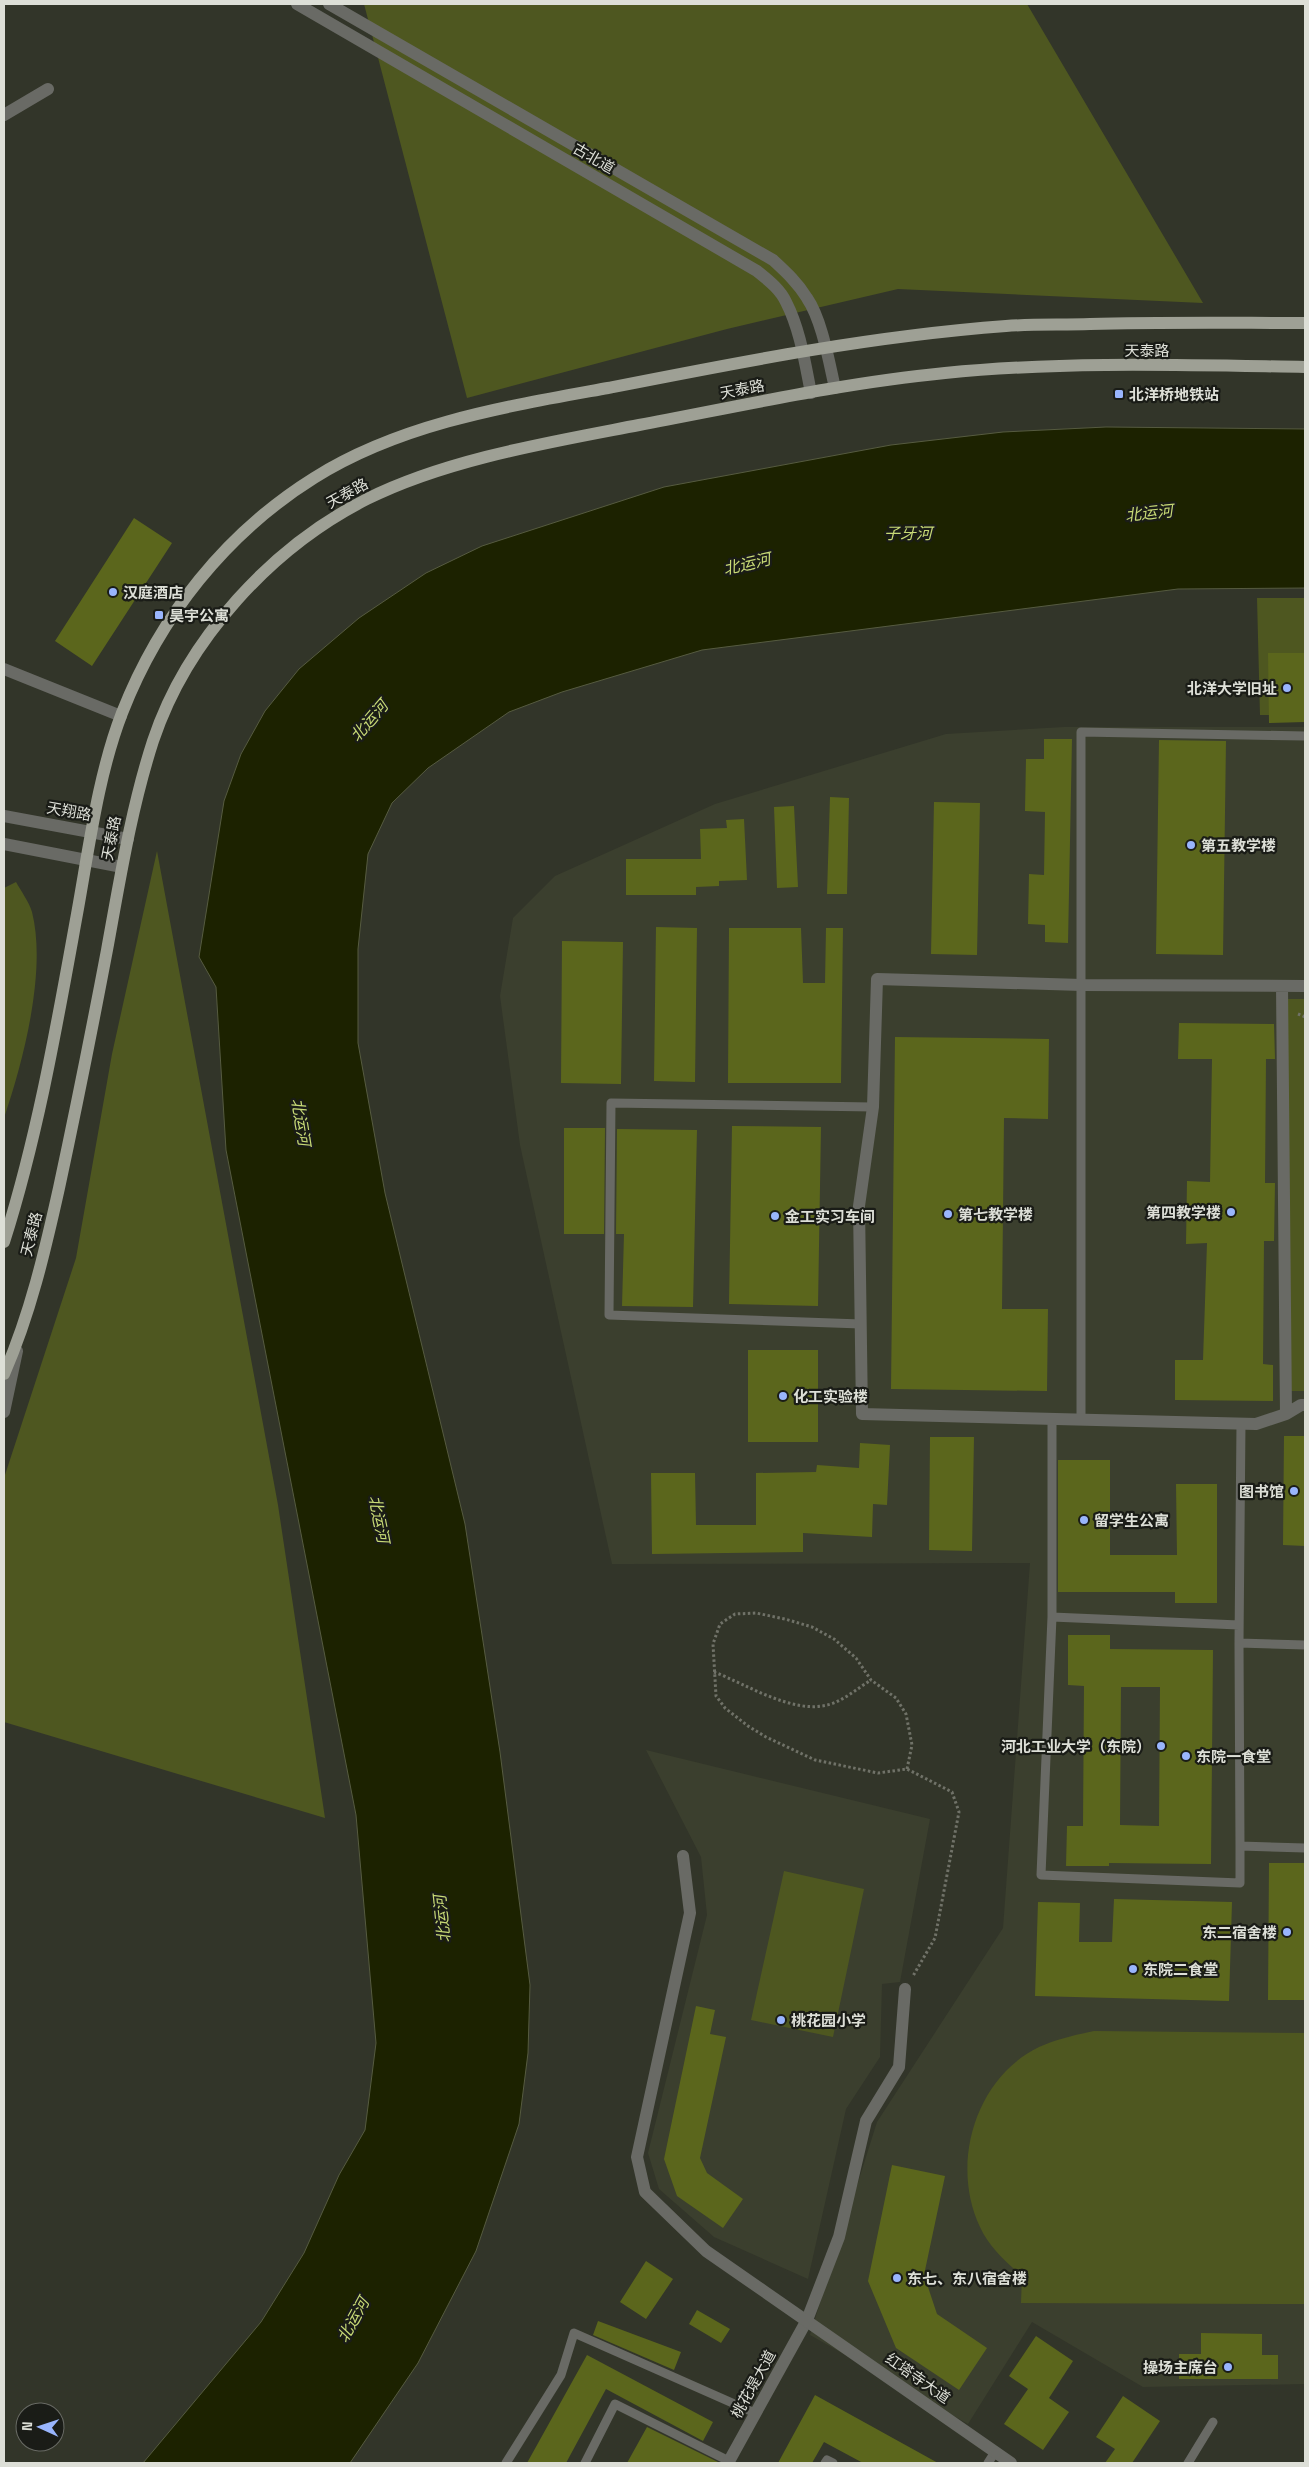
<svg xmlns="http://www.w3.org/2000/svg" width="1309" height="2467" font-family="'Space Grotesk','Noto Sans SC',sans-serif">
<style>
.built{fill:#3b3f2e}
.green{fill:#4e5720}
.water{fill:#1c2200;stroke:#565b40}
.building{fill:#5b661c;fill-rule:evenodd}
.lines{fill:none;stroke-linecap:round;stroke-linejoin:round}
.path{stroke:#707268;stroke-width:3;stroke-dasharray:2.5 2.5;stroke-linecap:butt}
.service{stroke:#696a65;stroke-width:9}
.minor{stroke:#696a65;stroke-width:12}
.tertiary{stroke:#696a65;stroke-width:12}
.primary{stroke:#9ea095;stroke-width:12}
.poi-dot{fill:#99b5fd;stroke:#1a1c17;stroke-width:2}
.labels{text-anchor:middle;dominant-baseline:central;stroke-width:4.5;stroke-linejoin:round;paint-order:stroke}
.street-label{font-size:15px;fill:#dddfd7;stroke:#1a1c17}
.poi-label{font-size:15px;font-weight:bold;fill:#dddfd7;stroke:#1a1c17;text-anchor:start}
.water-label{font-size:16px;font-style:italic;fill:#c8da76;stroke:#1a1c17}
</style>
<rect width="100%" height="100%" fill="#323529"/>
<path class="built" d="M1064,727H1305V2384L1143,2387L1032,2322L968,2424L810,2335L877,2122L1003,1928L1030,1563L612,1564L520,1145L500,996L513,918L555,876L715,804L946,734Z
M646,1750L930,1819L900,1982L882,1984L880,2057L846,2109L808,2279L714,2237L659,2189L648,2153L707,1915L701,1857Z"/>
<path class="green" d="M364,4H1027L1203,303L898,289L727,329L467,398Z
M1257,598H1305V715H1260Z
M157,851L278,1505L325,1818L4,1722V1478L76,1258L112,1054Z
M16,882C21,891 29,902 32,912C47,971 23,1062 4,1118V888Z
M1287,999H1305V1391H1284Z
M784,1871L864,1889L833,2037L751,2020Z
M1094,2031L1305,2033V2304L1021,2303L1022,2276C1006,2262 989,2247 980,2227C950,2164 975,2078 1039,2047C1057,2039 1075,2035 1094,2031Z"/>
<path class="water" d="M1106,427L1305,429V588L1178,589L702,650L562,692L509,712L428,768L392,803L368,854L358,949V1043L385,1193L465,1524L500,1752L530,1985L528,2053L519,2124L476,2251L418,2363L350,2463H143L261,2322L304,2253L339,2175L365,2130L376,2043L356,1815L226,1150L216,987L199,957L224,801L241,754L265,711L299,669L359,618L426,573L482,546L664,487L891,445L1003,432Z"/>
<path class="building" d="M134,518L172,543L92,666L55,641Z
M1268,653H1305V722L1269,723Z
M1044,739H1072L1068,943L1045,942V925L1028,924L1029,874L1044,875L1045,812L1025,811L1026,759H1044Z
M1159,740L1226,741L1223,955L1156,954Z
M830,797L849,798L847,894H827Z
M934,802L980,803L977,955L931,954Z
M794,806L798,887L777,888L774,807Z
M744,819L747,880L719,881V886L696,887V895H626V859H701L700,829L727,828L726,820Z
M656,927L697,928L695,1082L654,1081Z
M729,928H801L803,983H825L826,928H843L841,1083H728Z
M562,941L623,942L621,1084L561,1083Z
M1179,1023L1274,1024L1275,1059H1266L1265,1183H1275L1274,1241H1264L1263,1364L1273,1365V1401L1175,1400V1360H1203L1207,1243L1186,1244L1187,1181L1210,1182L1212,1059H1178Z
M895,1037L1049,1039L1048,1119L1004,1118L1002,1309H1048L1047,1391L891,1389Z
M732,1126L821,1127L818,1306L729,1304Z
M564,1128H605L604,1234H564Z
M617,1129L697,1130L693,1307L622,1306L624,1234H616Z
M748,1350H818V1442H748Z
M1284,1436H1305V1546L1283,1545Z
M930,1437H974L972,1551L929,1550Z
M860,1443L890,1445L887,1505L873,1504L872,1537L803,1533V1552L652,1554L651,1473H695L696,1525H756V1473L816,1472L817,1465L859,1468Z
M1058,1460H1110V1555H1177L1176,1484H1217V1603H1175V1592H1058Z
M1068,1635H1110V1649L1213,1650L1211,1864L1109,1863V1866H1066L1067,1826H1083L1084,1686L1068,1685ZM1121,1687H1160L1159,1826L1120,1825Z
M1269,1863H1305V2000H1268Z
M1114,1899L1232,1902L1229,2001L1035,1996L1038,1902L1080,1903L1079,1942H1112Z
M696,2006L715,2010L710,2034L726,2037L700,2158L707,2173L743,2199L723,2228L677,2196L664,2159Z
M892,2165L945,2176L924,2275L937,2314L987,2348L959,2390L896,2348L868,2281Z
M646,2261L673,2279L646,2319L620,2302Z
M697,2310L730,2329L721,2343L689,2324Z
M598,2321L681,2352L674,2370L593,2335Z
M1201,2333L1262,2334V2355H1278V2379H1179V2354H1201Z
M1036,2336L1073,2361L1049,2398L1069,2412L1043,2450L1004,2424L1028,2389L1009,2376Z
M587,2355L713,2422L703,2441L606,2389L566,2463H527Z
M815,2395L938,2463H863L824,2442L812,2463H778Z
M1123,2396L1160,2421L1132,2463H1105L1115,2449L1096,2437Z
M647,2427L720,2463H627Z"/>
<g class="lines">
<path class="path" d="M1298,1014L1305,1017
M714,1672C746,1684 792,1714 827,1705C842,1702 858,1688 871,1680
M907,1769L912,1745L906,1714L896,1698L871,1680L856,1658L834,1639L812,1627L785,1619L756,1613L735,1614L720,1624L713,1644L716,1696L725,1708L748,1726L766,1737L815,1760L878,1773L907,1769L952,1792L959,1812L935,1938L913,1976"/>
<path class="service" d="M861,1324L609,1315L611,1103L873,1107
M1052,1419V1617L1239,1625
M1081,1419V732L1305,736
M1241,1423L1239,1643L1305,1645
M1052,1617L1041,1875L1240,1883V1846
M1239,1643L1240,1846L1305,1848
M506,2463L561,2375L574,2333L755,2413
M585,2463L615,2404L729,2461
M825,2463L827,2460L833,2463
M988,2463L995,2452
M1188,2463L1213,2422"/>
<path class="minor" d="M4,115L48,89
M4,669L121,716
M1282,986L1286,1414
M1305,986L1082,985L877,979L873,1107L859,1206L862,1414L1256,1424L1286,1414L1301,1405H1305
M728,2463L807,2320L839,2237L866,2121L899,2067L905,1989"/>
<path class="tertiary" d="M297,4L757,271C768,280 780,289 786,302C800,329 805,363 811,393
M329,4L773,260C786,272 798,283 807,298C822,320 829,362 835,388
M4,816L128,839
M4,844L122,867
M4,1412L17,1351
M683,1856L690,1913L637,2157L645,2192L706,2251L1011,2463"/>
<path class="primary" d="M4,1242C38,1135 57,1024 77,914C89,848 98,775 122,713C160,616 226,533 314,478C401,423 509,406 608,388C740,362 871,336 1006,326C1034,324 1062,325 1090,324C1162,322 1233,323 1305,323
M4,1374C30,1315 45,1251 59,1188C76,1109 92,1029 107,950C120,879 131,809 153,741C187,639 272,547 367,499C447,459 551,442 639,425C740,406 842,383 945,373C1065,361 1186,365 1305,367"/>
</g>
<g class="poi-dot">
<rect x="1114" y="389" width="10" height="10" rx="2.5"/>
<circle cx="113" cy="592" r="5"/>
<rect x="154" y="610" width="10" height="10" rx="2.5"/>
<circle cx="1287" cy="688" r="5"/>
<circle cx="1191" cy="845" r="5"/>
<circle cx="1231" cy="1212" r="5"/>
<circle cx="948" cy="1214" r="5"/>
<circle cx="775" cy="1216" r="5"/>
<circle cx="783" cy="1396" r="5"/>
<circle cx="1294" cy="1491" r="5"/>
<circle cx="1084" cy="1520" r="5"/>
<circle cx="1161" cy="1746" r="5"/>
<circle cx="1186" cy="1756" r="5"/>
<circle cx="1287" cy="1932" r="5"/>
<circle cx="1133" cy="1969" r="5"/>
<circle cx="781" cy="2020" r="5"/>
<circle cx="897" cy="2278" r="5"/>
<circle cx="1228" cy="2367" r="5"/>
</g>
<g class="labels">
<g class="street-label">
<text transform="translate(594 158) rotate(30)">古北道</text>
<text x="1147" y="350">天泰路</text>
<text transform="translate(742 389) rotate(-11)">天泰路</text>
<text transform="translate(347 493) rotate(-29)">天泰路</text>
<text transform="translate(69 811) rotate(10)">天翔路</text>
<text transform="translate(111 838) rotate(-79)">天泰路</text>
<text transform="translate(31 1234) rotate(-76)">天泰路</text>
<text transform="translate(918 2378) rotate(35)">红塔寺大道</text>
<text transform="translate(753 2384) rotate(-61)">桃花堤大道</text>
</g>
<g class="poi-label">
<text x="1129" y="394">北洋桥地铁站</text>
<text x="123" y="592">汉庭酒店</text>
<text x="169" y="615">昊宇公寓</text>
<text x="1277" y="688" text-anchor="end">北洋大学旧址</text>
<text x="1201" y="845">第五教学楼</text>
<text x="1221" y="1212" text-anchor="end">第四教学楼</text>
<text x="958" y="1214">第七教学楼</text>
<text x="785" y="1216">金工实习车间</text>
<text x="793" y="1396">化工实验楼</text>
<text x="1284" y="1491" text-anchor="end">图书馆</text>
<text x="1094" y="1520">留学生公寓</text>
<text x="1151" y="1746" text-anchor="end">河北工业大学（东院）</text>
<text x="1196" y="1756">东院一食堂</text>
<text x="1277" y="1932" text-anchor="end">东二宿舍楼</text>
<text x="1143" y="1969">东院二食堂</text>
<text x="791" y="2020">桃花园小学</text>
<text x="907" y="2278">东七、东八宿舍楼</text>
<text x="1218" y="2367" text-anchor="end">操场主席台</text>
</g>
<g class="water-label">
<text transform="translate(1149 513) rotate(-6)">北运河</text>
<text x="908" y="533">子牙河</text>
<text transform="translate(747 564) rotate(-13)">北运河</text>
<text transform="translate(369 721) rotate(-49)">北运河</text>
<text transform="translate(301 1122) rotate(81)">北运河</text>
<text transform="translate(379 1519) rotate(79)">北运河</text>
<text transform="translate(442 1919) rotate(-96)">北运河</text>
<text transform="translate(353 2320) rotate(-61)">北运河</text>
</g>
</g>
<rect width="1309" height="2467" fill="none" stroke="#dddfd7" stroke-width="10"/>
<g transform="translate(40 2427) rotate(273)"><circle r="24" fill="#1a1c17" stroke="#686a64"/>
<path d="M0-4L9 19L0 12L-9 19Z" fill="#99b5fd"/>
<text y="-8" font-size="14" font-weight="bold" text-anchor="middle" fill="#dddfd7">N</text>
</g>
</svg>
